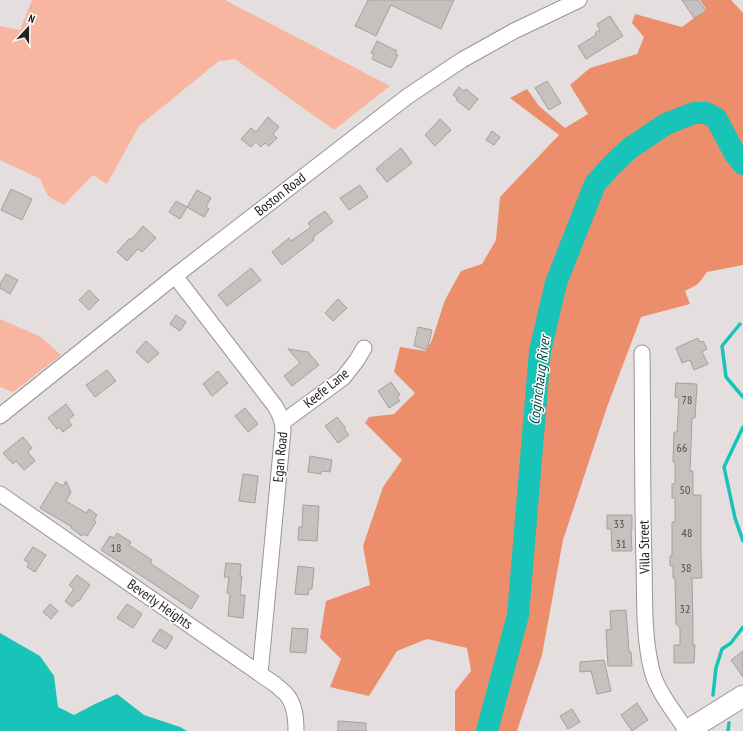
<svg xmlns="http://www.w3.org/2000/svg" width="743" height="731" font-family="'PT Sans Narrow',sans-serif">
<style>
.green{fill:#f8b6a0}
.forest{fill:#ec8d6c}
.water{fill:#18c3b7}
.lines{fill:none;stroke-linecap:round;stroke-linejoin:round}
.stream{stroke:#18c3b7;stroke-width:3.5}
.river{stroke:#18c3b7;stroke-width:22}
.building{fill:#c6c1bf;stroke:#a5a09f}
.street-casing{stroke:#999593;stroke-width:17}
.secondary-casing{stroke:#999593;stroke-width:23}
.street{stroke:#fff;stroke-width:15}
.secondary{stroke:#fff;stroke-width:21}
.labels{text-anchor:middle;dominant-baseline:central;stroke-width:3;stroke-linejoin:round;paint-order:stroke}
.number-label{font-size:12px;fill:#4d4a49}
.street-label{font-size:14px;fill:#252322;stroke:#fff}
.water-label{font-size:15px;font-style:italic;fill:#024843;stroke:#fff}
</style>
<rect width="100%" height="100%" fill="#e4dfde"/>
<path class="green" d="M32,0H225L390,86L334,130L235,59L219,61L139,126L107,184L93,175L64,205L48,196L40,179L0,160V26L20,30Z
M0,319L41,337L61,355L13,392L0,387Z"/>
<path class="forest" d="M700,0H731L743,13V265L707,272L698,284L685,291L690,304L641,317L607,407L563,540L542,655L517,731H455V691L471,671L467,648L427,639L397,651L369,696L330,687L341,659L320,638L326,601L370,585L363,546L383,487L402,460L365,423L369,417L394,414L415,393L394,372L400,347L426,351L432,340L445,300L461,271L482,264L496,240L500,197L559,135L510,98L527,89L539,106L565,128L588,114L570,85L590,68L637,54L644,37L632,23L635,14L682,27L706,9Z"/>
<path class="water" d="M0,633L40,656L54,676L58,707L74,715L95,704L117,694L144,715L180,727L187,731H0Z"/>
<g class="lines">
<path class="stream" d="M740,324L722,346L726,377L743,397
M743,427L724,467L735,518L743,541
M713,695L716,668L722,649L731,643L743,627
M728,731L729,723"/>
<path class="river" d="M487,731L518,615L540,351L556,283L595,184L611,166L630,148L666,124L694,113H706L716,118L735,154L743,164"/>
</g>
<path class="building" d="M368,0H454L441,29L391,5L376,36L355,26Z
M682,0H698L706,11L694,18Z
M610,16L623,36L586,59L578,46L596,35L595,33L600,30L597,24Z
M377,41L397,51L395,54L398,55L391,68L372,59L374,54L371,53Z
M547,81L561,103L549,110L535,88Z
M459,87L464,91L466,89L478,99L469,110L456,100L457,98L453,95Z
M268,117L279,127L273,134L277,138L269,146L265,143L261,147L256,142L251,147L241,139L251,128L256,132Z
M440,119L451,130L435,146L425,135Z
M492,131L500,137L494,145L486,140Z
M401,148L412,163L387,182L376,169Z
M360,185L368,197L349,210L340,198Z
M11,189L32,199L22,220L1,210Z
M197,190L211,198L206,207L209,209L204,217L187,207L180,219L169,212L176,201L187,207Z
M325,211L333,222L313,237L314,240L282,265L272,252L289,238L291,241L311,227L308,223Z
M143,226L156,238L142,252L138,249L127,261L117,252L129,239H132Z
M251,268L261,280L227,306L218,295Z
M6,274L18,280L10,294L0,288V284Z
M89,290L99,300L89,310L79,300Z
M338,299L347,308L333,321L325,313Z
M176,315L186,322L180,331L170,324Z
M418,327L432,330L427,350L414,346Z
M698,338L700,342L703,341L707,349L702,352L708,364L694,370L690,360L682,363L676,348Z
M146,341L159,353L148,363L136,352Z
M288,349L308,352L319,365L292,386L284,376L300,363Z
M107,370L116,381L95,397L86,385Z
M218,371L228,383L212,396L203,384Z
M391,382L400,395L397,397L400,401L389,408L378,391Z
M676,383L697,384L695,418H692L690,471H693V495H701V558L702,578H692L693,625V645H695L694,663H674V645H680V628L676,624L675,578H673V566H670V556H672V522H675V498H672V484H675V462H673L674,432H677L679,398L675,397Z
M66,404L74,415L68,420L72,425L63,432L59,427L57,429L48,418Z
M245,408L258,424L248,432L235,416Z
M337,417L345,427V430L349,435L338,443L325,426Z
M23,437L32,448L28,452L35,461L24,470L16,461L13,464L3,453Z
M310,456L332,460L330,472L322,471L321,474L308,472Z
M243,474L258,476L255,503L239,501Z
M66,481L71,492L66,501L86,513L89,509L97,515L94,520L96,522L87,536L83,534L82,536L71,528L72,527L40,508L56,482L63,486Z
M303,505L319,506L317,541L298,540L299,527H302Z
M607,515H632V530H631L632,551H612L611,529H607Z
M117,533L131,542L129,545L152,560L150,563L199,596L191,609L148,580L101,550L110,536L114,538Z
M33,547L46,555L35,572L27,567L29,563L24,560Z
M226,563L241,564L240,576H242L240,595H245L243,618L228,616L230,594L227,593L229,577H224Z
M298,566L314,568L312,589H309L308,595L295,594Z
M77,575L90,585L79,601H77L72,607L65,601L74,589L69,585Z
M50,604L58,611L51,619L43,612Z
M127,604L142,614L133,628L117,618Z
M626,610L629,652H631L632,666H608L606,630L611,629L610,611Z
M292,628L308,629L306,653L290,652Z
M160,629L173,637L166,649L152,641Z
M743,651V677L731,660Z
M604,660L611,691L597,694L591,671L580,672V662Z
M637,703L648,720L632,731L621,715Z
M572,709L580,722L568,729L560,716Z
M338,721L366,723V731H338Z"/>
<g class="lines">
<g class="street-casing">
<path id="street" d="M175,276L275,406C280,414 283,421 283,430L260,674
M642,353C643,423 642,493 644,562C645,598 643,636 652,671C657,691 675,713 687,731
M0,416L175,276L408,96L462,60L514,31L579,0
M283,422L343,378L357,360L364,348
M0,494L276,685C279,688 283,691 286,694C295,704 296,718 296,731"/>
</g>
<g class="secondary-casing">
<path id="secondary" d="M687,731L743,696"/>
</g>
<use href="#street" class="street"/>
<use href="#secondary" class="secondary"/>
</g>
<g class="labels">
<g class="number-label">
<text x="687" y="399">78</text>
<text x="682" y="447">66</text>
<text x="685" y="489">50</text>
<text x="619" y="523">33</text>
<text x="687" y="532">48</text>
<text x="621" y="543">31</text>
<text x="116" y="547">18</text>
<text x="686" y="567">38</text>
<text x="685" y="608">32</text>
</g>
<g class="street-label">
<text transform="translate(280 194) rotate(-38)">Boston Road</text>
<text transform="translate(326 388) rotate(-39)">Keefe Lane</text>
<text transform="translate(280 457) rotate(-85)">Egan Road</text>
<text transform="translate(644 547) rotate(-91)">Villa Street</text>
<text transform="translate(160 604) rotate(35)">Beverly Heights</text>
</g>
<g class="water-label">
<text transform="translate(539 380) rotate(-83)">Coginchaug River</text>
</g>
</g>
<g transform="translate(28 28) rotate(21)" stroke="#ffffff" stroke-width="3" paint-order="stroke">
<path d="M0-3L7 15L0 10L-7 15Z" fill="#252322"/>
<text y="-6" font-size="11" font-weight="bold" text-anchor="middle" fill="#252322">N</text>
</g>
</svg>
